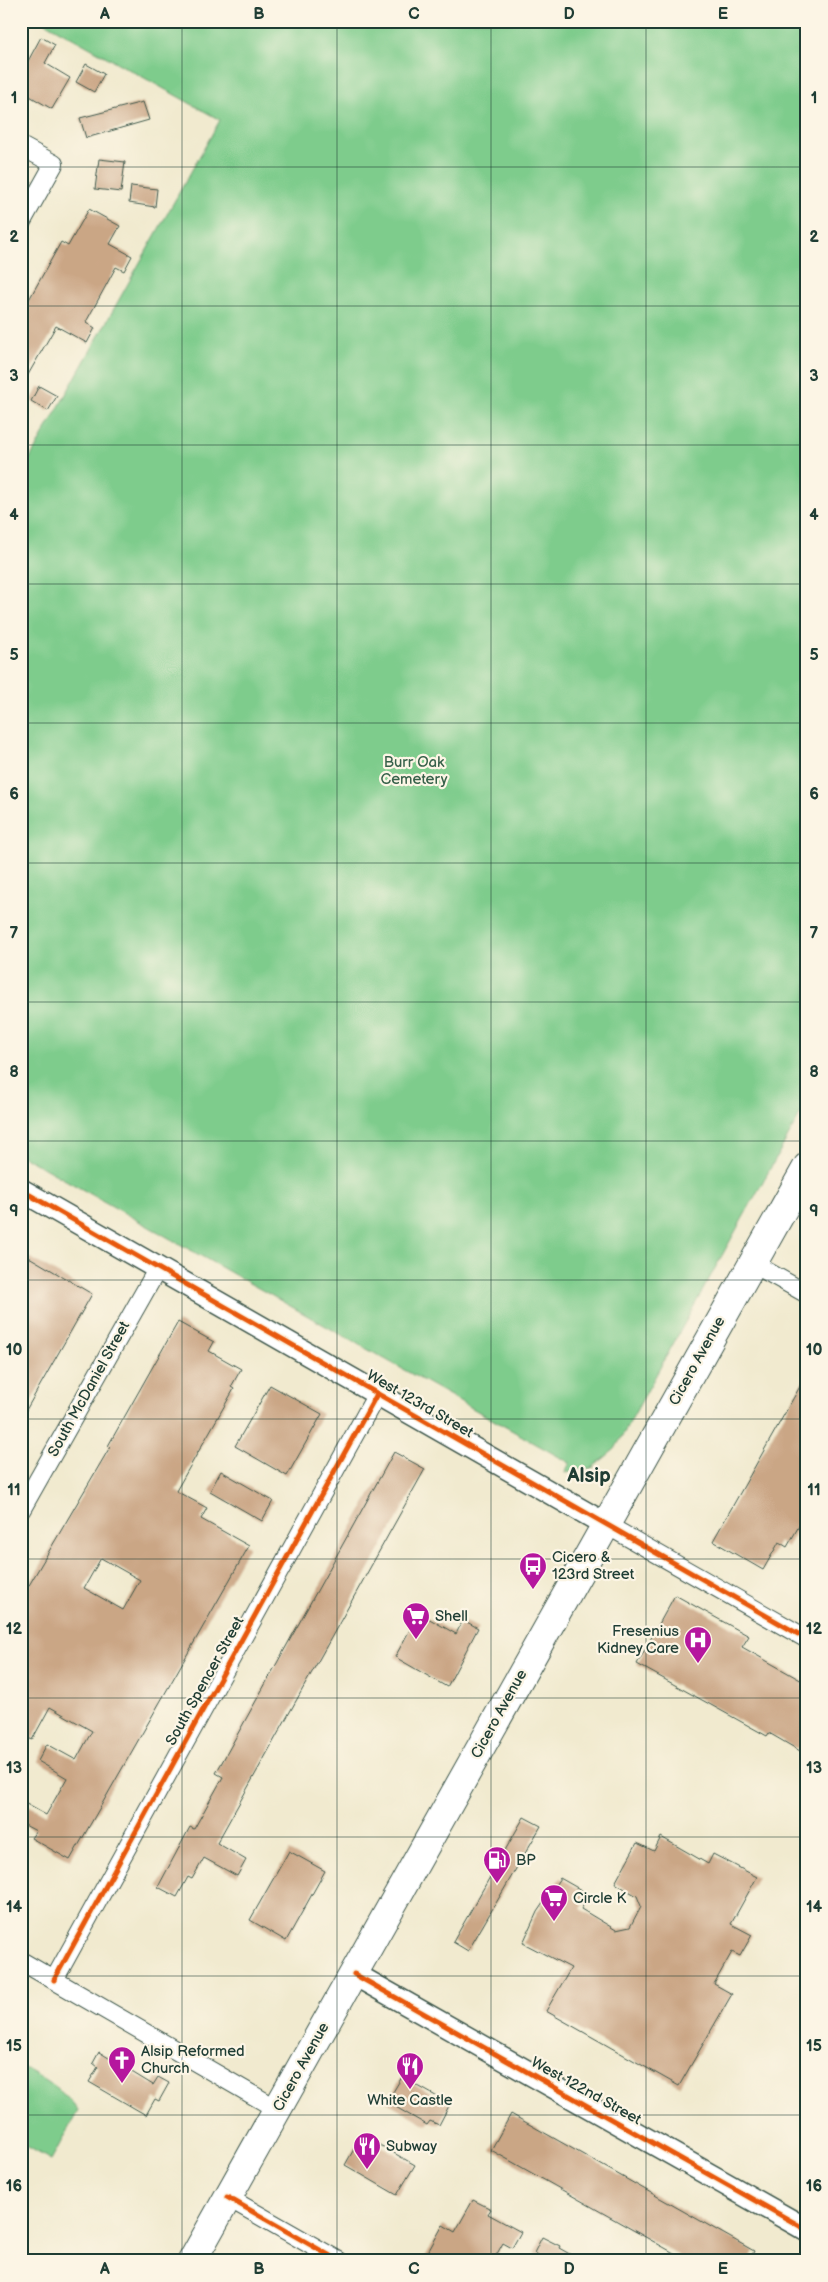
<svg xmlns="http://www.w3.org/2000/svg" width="828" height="2282" font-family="'Balsamiq Sans',sans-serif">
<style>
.green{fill:#7ecc8c;stroke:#4e8460}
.building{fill:#caa685;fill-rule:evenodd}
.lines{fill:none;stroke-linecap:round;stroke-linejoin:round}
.minor-casing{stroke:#3e574b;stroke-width:20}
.tertiary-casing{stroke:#3e574b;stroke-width:25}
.primary-casing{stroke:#3e574b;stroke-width:30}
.minor{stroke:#fff;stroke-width:18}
.tertiary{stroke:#fff;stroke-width:22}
.primary{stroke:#fff;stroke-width:28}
.cycleway-casing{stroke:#fcf5e5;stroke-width:8}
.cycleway{stroke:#e8590c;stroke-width:5}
.grid{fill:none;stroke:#1f3d34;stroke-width:1;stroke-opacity:0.55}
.labels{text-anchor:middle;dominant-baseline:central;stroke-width:4.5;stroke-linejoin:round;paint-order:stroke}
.park-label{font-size:15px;fill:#37614a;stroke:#fcf5e5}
.street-label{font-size:15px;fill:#1f3d34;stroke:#fcf5e5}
.poi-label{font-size:15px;fill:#1f3d34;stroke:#fcf5e5;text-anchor:start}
.district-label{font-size:20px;font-weight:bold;fill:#1f3d34;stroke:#fcf5e5}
.neatline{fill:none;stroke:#1f3d34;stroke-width:2}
.grid-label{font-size:16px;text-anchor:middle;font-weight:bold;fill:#1f3d34}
</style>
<rect width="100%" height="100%" fill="#fcf5e5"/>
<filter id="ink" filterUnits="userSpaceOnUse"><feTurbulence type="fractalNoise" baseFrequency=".02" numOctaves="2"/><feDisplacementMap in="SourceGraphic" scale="10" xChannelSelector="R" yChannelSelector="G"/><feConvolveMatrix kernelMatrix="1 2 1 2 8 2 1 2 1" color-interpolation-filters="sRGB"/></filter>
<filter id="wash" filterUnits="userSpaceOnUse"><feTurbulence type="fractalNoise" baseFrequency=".0096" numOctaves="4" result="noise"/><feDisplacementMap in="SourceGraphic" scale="20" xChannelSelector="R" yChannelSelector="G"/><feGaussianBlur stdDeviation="1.12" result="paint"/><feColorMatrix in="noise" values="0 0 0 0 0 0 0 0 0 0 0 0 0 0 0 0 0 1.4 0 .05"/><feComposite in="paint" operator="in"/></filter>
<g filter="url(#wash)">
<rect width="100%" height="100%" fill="#f1eacf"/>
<path class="green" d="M42,21H807V1102L615,1449L592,1468L565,1472L570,1463L21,1155V474L220,120Z
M21,2066C44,2079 63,2089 78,2111L51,2160L21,2143Z"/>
<g id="blocks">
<path class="building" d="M41,37L55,45L45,63L70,78L52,109L21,91V60L27,63Z
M86,64L104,74L94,92L76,82Z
M143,102L149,120L86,138L80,118Z
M99,159L125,162L121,192L95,189Z
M131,186L157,189L155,207L129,203Z
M89,209L120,226L110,244L132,256L124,271L116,267L86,322L95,328L87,343L56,326L21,387V314L61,242L68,246Z
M39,386L57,396L48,411L31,401Z
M29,1257L92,1294L21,1419V1272Z
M178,1322L214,1342L209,1351L241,1369L231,1387L234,1389L176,1491L207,1508L201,1519L249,1546L70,1860L31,1838L36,1831L21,1823V1801L46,1815L67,1778L38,1761L47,1744L76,1760L92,1731L50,1707L32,1740L21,1734V1599L110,1447L108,1446ZM101,1558L140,1580L123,1610L84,1588Z
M807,1374V1512L787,1547L779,1542L763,1570L713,1541Z
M270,1385L322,1414L287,1476L235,1446Z
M394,1452L425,1469L217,1843L246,1860L237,1876L204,1858L192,1879L188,1877L177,1897L158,1887L190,1827L194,1829L223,1777L216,1773Z
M221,1471L273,1501L262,1521L210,1491Z
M675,1595L749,1636L742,1647L804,1682L802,1685L807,1688V1755L769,1733L767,1736L637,1664Z
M419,1613L456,1634L463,1620L478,1628L447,1687L395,1657Z
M524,1817L541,1826L468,1951L453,1942Z
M661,1837L708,1864L713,1854L757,1877L731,1924L752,1935L740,1956L732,1952L714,1984L732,1994L679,2086L546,2011L571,1968L523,1943L537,1912L560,1878L590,1895L581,1909L616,1930L630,1927L641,1906L637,1896L615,1883L637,1843L654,1851Z
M289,1851L325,1871L286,1941L250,1920Z
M99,2052L153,2085L158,2077L169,2083L159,2101L155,2099L146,2115L89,2082L98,2067L93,2063Z
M402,2077L450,2104L439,2125L430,2121L427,2125L387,2102Z
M511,2114L754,2251L749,2261H688L491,2150Z
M362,2135L415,2165L397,2195L345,2165Z
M473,2200L491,2209L488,2214L521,2232L512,2248L503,2243L493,2261H423L443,2225L455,2232Z
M542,2237L560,2246L559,2248L582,2261H549L534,2253Z"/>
</g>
</g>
<g filter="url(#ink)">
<use href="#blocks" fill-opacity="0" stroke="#3e574b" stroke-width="1"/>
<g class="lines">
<g class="minor-casing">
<path id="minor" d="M21,146L54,164L21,223
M752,1263L807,1294
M21,1510L158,1268
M605,1524L807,1639
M21,1961L277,2109
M54,1980L377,1394
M227,2197L339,2261"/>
</g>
<g class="tertiary-casing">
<path id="tertiary" d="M21,1190L605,1524
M354,1974L807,2230"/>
</g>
<g class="primary-casing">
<path id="primary" d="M192,2261L807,1167"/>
</g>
<use href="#minor" class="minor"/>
<use href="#tertiary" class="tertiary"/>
<use href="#primary" class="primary"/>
<g class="cycleway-casing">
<path id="cycleway" d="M21,1190L807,1639
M354,1974L807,2230
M54,1980L377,1394
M227,2197L339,2261"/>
</g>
<use href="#cycleway" class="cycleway"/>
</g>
</g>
<path class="grid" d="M182,21V2261M337,21V2261M491,21V2261M646,21V2261M21,167H807M21,306H807M21,445H807M21,584H807M21,723H807M21,863H807M21,1002H807M21,1141H807M21,1280H807M21,1419H807M21,1559H807M21,1698H807M21,1837H807M21,1976H807M21,2115H807"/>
<defs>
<g id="bus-pin" transform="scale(1.4375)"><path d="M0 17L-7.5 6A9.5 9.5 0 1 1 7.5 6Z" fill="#b5179e" stroke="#fcf5e5"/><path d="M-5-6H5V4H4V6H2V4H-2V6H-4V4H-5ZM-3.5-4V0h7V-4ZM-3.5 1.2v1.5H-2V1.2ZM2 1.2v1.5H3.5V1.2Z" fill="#fff"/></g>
<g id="supermarket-pin" transform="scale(1.4375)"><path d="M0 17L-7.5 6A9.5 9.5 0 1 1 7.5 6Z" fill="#b5179e" stroke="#fcf5e5"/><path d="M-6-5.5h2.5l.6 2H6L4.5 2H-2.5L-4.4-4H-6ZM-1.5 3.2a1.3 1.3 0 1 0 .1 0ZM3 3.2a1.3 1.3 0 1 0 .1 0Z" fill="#fff"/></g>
<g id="hospital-pin" transform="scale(1.4375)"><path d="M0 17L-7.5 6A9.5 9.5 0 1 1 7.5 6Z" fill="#b5179e" stroke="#fcf5e5"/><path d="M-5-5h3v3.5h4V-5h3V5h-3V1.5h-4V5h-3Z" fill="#fff"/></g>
<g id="fuel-pin" transform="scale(1.4375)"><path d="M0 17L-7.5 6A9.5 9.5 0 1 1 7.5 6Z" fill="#b5179e" stroke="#fcf5e5"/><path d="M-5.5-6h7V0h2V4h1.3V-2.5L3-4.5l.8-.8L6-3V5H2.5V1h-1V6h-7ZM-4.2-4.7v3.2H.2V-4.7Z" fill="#fff"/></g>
<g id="church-pin" transform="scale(1.4375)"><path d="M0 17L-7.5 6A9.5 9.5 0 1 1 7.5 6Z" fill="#b5179e" stroke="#fcf5e5"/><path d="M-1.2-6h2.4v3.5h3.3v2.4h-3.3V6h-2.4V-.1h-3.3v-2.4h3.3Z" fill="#fff"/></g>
<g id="restaurant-pin" transform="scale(1.4375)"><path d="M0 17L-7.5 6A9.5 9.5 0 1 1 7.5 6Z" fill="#b5179e" stroke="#fcf5e5"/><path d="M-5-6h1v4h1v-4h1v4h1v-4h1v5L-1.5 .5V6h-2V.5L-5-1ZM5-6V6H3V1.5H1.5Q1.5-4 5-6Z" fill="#fff"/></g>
</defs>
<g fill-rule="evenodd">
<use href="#bus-pin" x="533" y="1566"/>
<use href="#supermarket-pin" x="416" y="1616"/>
<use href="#hospital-pin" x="698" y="1640"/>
<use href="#fuel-pin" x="497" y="1860"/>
<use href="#supermarket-pin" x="554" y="1898"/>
<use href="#church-pin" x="122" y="2060"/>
<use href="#restaurant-pin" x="410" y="2066"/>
<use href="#restaurant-pin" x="367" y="2146"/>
</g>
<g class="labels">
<g class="park-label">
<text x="414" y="762">Burr Oak<tspan x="414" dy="17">Cemetery</tspan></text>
</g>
<g class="street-label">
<text transform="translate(697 1361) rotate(-61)">Cicero Avenue</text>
<text transform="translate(89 1389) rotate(-61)">South McDaniel Street</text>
<text transform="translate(420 1404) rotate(30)">West 123rd Street</text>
<text transform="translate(205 1681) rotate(-61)">South Spencer Street</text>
<text transform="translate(499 1714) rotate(-61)">Cicero Avenue</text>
<text transform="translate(301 2067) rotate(-61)">Cicero Avenue</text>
<text transform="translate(586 2091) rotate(29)">West 122nd Street</text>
</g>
<g class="poi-label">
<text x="552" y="1557">Cicero &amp;<tspan x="552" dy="17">123rd Street</tspan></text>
<text x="435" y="1616">Shell</text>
<text x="679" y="1631" text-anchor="end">Fresenius<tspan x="679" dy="17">Kidney Care</tspan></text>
<text x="516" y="1860">BP</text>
<text x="573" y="1898">Circle K</text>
<text x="141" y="2051">Alsip Reformed<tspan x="141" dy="17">Church</tspan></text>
<text x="410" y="2100" text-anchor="middle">White Castle</text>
<text x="386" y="2146">Subway</text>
</g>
<g class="district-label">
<text x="589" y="1476">Alsip</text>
</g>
</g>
<rect width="828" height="2282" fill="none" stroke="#fcf5e5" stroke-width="55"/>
<rect x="28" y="28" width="772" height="2226" class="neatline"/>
<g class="grid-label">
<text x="105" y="19">A</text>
<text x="259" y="19">B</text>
<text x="414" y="19">C</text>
<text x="569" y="19">D</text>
<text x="723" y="19">E</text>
<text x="14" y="103">1</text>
<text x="814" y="103">1</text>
<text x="14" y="242">2</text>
<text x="814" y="242">2</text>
<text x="14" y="381">3</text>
<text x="814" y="381">3</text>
<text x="14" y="520">4</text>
<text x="814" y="520">4</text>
<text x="14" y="660">5</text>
<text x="814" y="660">5</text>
<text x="14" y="799">6</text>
<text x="814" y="799">6</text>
<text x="14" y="938">7</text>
<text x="814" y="938">7</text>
<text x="14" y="1077">8</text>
<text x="814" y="1077">8</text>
<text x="14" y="1216">9</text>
<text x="814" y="1216">9</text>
<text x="14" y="1355">10</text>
<text x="814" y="1355">10</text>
<text x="14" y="1495">11</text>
<text x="814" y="1495">11</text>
<text x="14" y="1634">12</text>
<text x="814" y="1634">12</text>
<text x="14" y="1773">13</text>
<text x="814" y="1773">13</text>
<text x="14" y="1912">14</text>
<text x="814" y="1912">14</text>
<text x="14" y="2051">15</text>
<text x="814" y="2051">15</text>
<text x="14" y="2191">16</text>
<text x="814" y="2191">16</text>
<text x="105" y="2274">A</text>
<text x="259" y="2274">B</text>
<text x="414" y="2274">C</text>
<text x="569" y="2274">D</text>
<text x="723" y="2274">E</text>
</g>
</svg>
